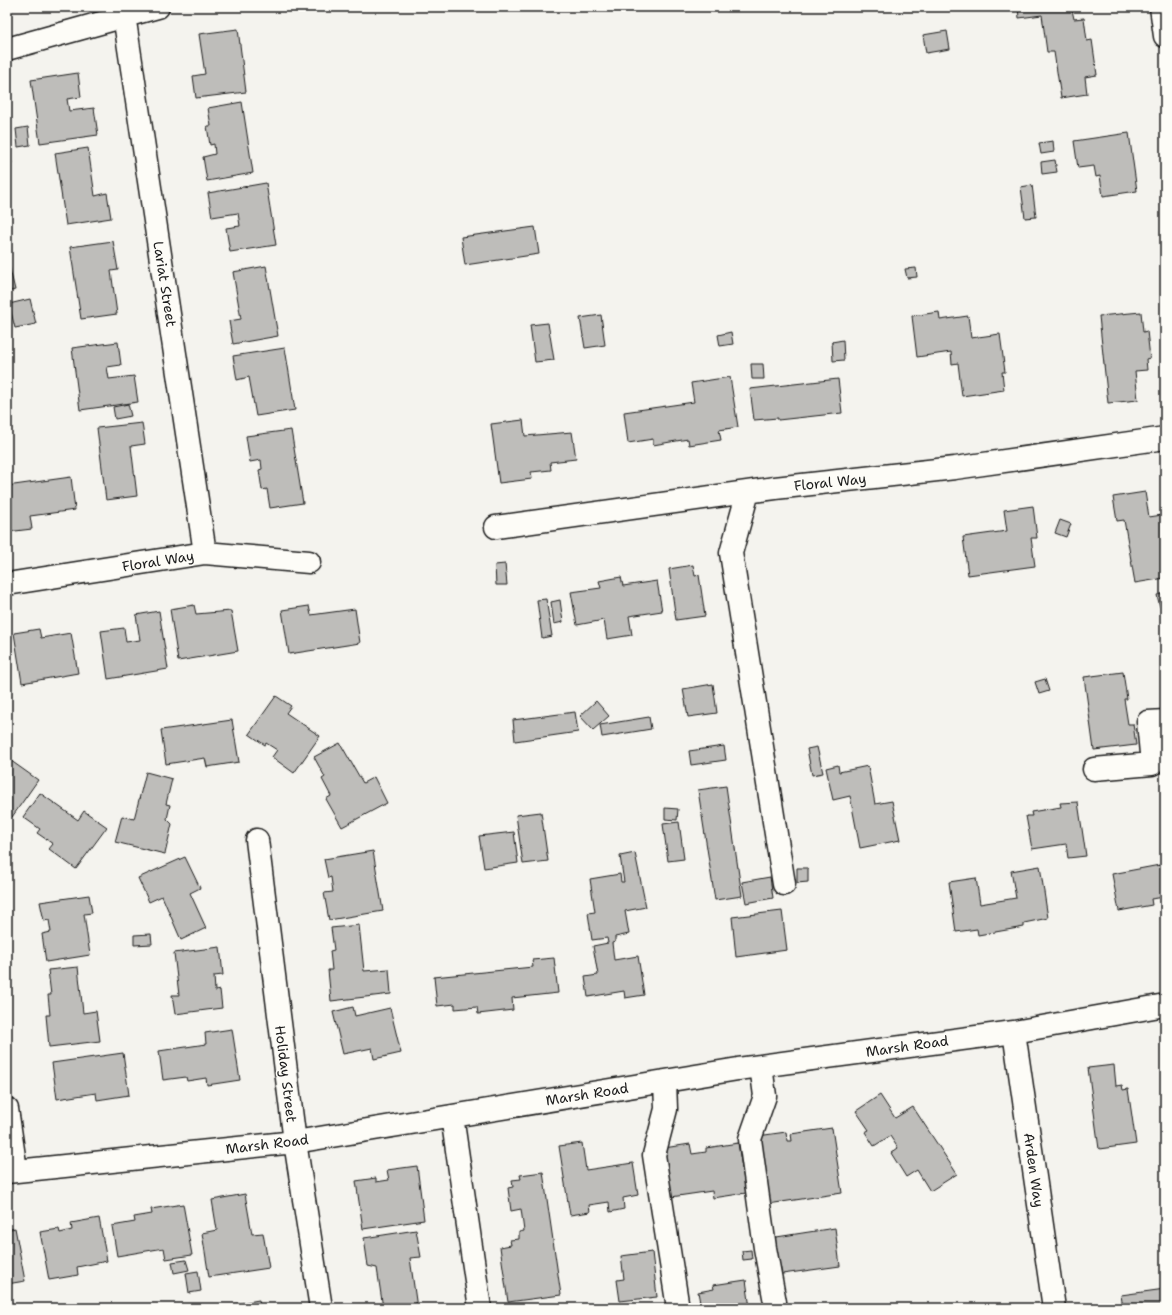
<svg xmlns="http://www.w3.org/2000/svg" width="1172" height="1315" font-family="'Shantell Sans',sans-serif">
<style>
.building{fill:#bebdba;stroke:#1c1c1c}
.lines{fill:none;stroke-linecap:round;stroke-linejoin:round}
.minor-casing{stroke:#1c1c1c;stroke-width:25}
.minor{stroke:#fdfcf7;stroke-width:22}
.labels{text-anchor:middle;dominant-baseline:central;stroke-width:3;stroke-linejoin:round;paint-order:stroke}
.street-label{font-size:14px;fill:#1c1c1c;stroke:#fdfcf7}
</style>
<rect width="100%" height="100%" fill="#f4f3ee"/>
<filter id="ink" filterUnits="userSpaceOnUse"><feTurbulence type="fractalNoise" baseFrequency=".025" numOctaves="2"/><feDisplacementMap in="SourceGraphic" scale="8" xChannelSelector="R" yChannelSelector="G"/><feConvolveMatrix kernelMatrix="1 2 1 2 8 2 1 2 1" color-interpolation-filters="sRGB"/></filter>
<g filter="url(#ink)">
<path class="building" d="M1018,7H1075L1076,9L1072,10L1074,19L1084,18L1087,41L1092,40L1097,75L1085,77L1087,94L1061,98L1054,52H1047L1042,15L1019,18Z
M238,29L246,92L196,98L193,76L205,74L199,34Z
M947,31L950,49L926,53L923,35Z
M78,73L81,97L67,99L69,111L94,108L98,135L40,143L31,80Z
M242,102L253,173L207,181L203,157L215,154L214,144L210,145L207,126H211L208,108Z
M28,127L30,145L18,147L16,129Z
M1129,133L1137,191L1103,196L1100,176L1096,177L1094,166L1078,168L1074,141Z
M1053,141L1054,152L1041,154L1039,143Z
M7,146L12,163L7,164Z
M88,148L95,196L107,193L111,218L66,225L55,153Z
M1055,160L1057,172L1042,174L1041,162Z
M266,183L276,245L230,252L226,228L240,226L238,213L212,217L208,193Z
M1032,185L1036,217L1025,218L1021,187Z
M535,227L539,254L465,265L461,237Z
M113,241L118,270L111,271L117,314L81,319L70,247Z
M7,257L15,290L7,292Z
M266,266L278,336L233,344L229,321L241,319L233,272Z
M916,268L917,277L907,278L905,269Z
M30,299L36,324L15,328L9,304Z
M939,312L940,320L968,316L971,338L1000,334L1005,372H1002L1004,390L962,396L958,363L952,364L951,352L917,357L912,316Z
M1141,312L1143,332L1147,331L1150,358L1146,359L1147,370L1135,371L1138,400L1108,403L1099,316Z
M601,315L605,345L585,348L580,318Z
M548,323L554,360L535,362L530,325Z
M731,332L733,344L720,346L718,335Z
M843,340L844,360L833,361L832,342Z
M118,342L121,365L107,367L109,379L134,376L138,402L80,410L72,348Z
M285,348L295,410L256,416L249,377L237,380L233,356Z
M751,364H763L764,379H752Z
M730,377L738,427L719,430L721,440L689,445L688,439L653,445V439L628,443L624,412L694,402L691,383Z
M838,379L842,413L778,420V418L754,420L750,389Z
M128,404L131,416L115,419L113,407Z
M523,420L525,436L572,432L576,459L550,462L551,470L531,472L532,479L499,483L491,424Z
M142,423L145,444L131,446L137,496L106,500L97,428Z
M291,430L303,503L270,508L267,489L262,490L259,470L262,469L261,460L250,462L246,436Z
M71,477L75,510L30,516L32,529L7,532V486Z
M1145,492L1149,517L1162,515L1165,532V578L1135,583L1124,520L1117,521L1113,497Z
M1033,506L1037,538H1031L1035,566L968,575L963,537L1007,531L1004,510Z
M1060,520L1071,524L1066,537L1055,533Z
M505,564L507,585H496L495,565Z
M693,565L695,576L699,575L705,616L676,620L669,569Z
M621,577L623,586L657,581L662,611L629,616L632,635L607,639L604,620L577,625L571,592L601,588L599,581Z
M1165,593V606L1160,607L1157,595Z
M546,599L552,636L542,638L537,600Z
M560,600L563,622L554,624L551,602Z
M194,605L196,614L231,611L238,651L178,661L170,609Z
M309,606L311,615L355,609L360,643L289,654L282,610Z
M159,611L168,669L108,679L101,631L124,628L126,642L140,640L136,615Z
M39,629L41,638L71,633L78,673L22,683L14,633Z
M1123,672L1127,699H1124L1128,724H1133L1136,745L1094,750L1084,677Z
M1045,679L1049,691L1039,694L1035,682Z
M713,684L717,713L688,717L683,689Z
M276,696L291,706L286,713L320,736L294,773L272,757L277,750L266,743L265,745L249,734Z
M596,701L609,716L593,730L580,716Z
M575,712L578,732L515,741L513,720Z
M649,717L651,729L602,737L600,725Z
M232,720L239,762L207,767L205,758L166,764L161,730Z
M340,743L363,783L374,777L387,803L342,827L326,799L331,796L322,779L325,777L314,757Z
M724,746L726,760L691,765L689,751Z
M817,747L823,773L812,775L807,749Z
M7,758L38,780L12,817L7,813Z
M838,765L839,772L868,766L875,804L892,801L900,840L860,848L850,796L833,800L826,768Z
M146,772L172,779L166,804L170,805L167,819L172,824L165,854L115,842L122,816L134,819Z
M726,786L742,896L715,900L698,790Z
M40,793L78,820L84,811L107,827L76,869L49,849L53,844L37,833L40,829L23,817Z
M1078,802L1086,856L1068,858L1066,844L1032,849L1026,816H1032L1031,812L1061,807L1060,803Z
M665,808L678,809L677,820L665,819Z
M541,812L548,861L523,864L516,815Z
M679,822L684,859L668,861L663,824Z
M514,832L518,863L484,868L479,836Z
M373,851L383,911L329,920L324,893L333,892L331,877L328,878L324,859Z
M635,853L646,907L625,911L629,934L615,937V942L612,943L614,960L638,956L644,995L625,998L624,991L588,997L585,977L598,975L593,946L608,943L607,938L592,940L588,913L595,912L590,879L620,874L621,882H624L620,856Z
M185,857L200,888L190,893L206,928L181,940L162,896L149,902L138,878Z
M1165,864V897L1151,899L1152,905L1119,911L1112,874Z
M1040,866L1048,918L1024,923V927L978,935L977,929L956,932L949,882L976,878L980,904L1016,898L1011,871Z
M797,868H808V882L797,883Z
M770,877L773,898L746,903L742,882Z
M89,895L92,913L84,914L90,955L46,962L42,934L51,932L49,920L44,921L40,902Z
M782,911L787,950L736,957L732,917Z
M359,925L364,971L389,969L391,994L331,1001L328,970H332L330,951L334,950L331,928Z
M151,934L152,944L134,945V935Z
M220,947L223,975L214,976L215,991L220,990L222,1008L175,1014L172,995H179L174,953Z
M554,958L558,993L512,998L513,1010L478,1014L477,1007L455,1009V1004L437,1006L434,977L533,967L532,960Z
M78,967L83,1013L96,1011L100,1041L49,1047L46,1015H50L48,995H51L48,970Z
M353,1007L355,1016L390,1008L401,1053L374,1059L372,1048L343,1054L333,1012Z
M232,1029L240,1080L207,1085L206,1078L187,1081L186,1077L163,1080L159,1051L206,1044L205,1033Z
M123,1053L129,1095L97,1100L96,1093L57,1099L52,1063Z
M1114,1065L1116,1086L1122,1085L1123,1090L1128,1089L1136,1144L1099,1149L1088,1068Z
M880,1095L895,1118L913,1107L957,1174L930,1191L917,1170L906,1177L891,1153L898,1148L890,1136L874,1146L865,1132L869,1130L856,1111Z
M832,1128L842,1193L768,1204L758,1136L786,1132L787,1141H792L791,1134Z
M582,1143L586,1170L633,1163L638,1195L623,1198L624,1209L610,1212L609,1202L589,1205L590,1212L570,1215L559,1146Z
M738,1143L746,1193L713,1198L712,1191L671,1197L664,1148L690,1144L692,1154L706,1152V1148Z
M417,1166L424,1220L363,1229L356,1181L376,1178V1182L389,1180L387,1170Z
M543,1172L561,1295L508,1302L500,1247L511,1245L510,1240L519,1239V1232L524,1231L521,1209L511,1211L508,1188L513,1187L512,1180L521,1179L520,1175Z
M245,1194L252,1234L263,1233L269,1268L209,1277L202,1233L217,1230L212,1200Z
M183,1204L192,1255L166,1259L164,1248L117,1256L112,1226L135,1222L134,1217L152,1214L151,1209Z
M99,1218L107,1261L77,1267L78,1275L49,1280L40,1232L59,1229L60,1233L72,1230L71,1223Z
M15,1228L25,1281L7,1284V1230Z
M835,1228L840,1266L775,1275L770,1238Z
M416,1230L421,1257L410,1258L417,1308H383L377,1268L368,1266L364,1238Z
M751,1250L752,1259L743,1260L742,1251Z
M652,1252L657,1297L620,1301L617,1280L624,1279L621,1256Z
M186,1260L189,1270L174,1273L172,1262Z
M198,1271L201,1291L189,1293L186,1273Z
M746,1280L750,1308H701L698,1292L714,1289L713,1285Z
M1165,1289V1308H1123L1121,1295Z
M259,1300L260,1308H236L235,1304Z"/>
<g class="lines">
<g class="minor-casing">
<path id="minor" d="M1161,7L1165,36
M124,15L205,553
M7,49L158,7
M748,492L731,553L784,884
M496,527L775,488L955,468L1165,438
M7,584L205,553L309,562
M1094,769L1152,764L1148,722L1165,721
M257,840L295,1142L321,1308
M1014,1032L1054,1308
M761,1066L765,1096L750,1139L765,1248L775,1302
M665,1081L666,1109L654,1155L678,1308
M7,1109L16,1170
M452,1116L480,1308
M7,1172L295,1142L738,1069L1014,1032L1165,1005"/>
</g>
<use href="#minor" class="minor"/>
</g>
</g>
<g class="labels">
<g class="street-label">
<text transform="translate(165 284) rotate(81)">Lariat Street</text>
<text transform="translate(830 482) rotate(-6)">Floral Way</text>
<text transform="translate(158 561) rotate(-9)">Floral Way</text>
<text transform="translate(907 1046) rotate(-8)">Marsh Road</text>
<text transform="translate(286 1074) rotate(83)">Holiday Street</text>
<text transform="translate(587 1094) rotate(-9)">Marsh Road</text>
<text transform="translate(267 1144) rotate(-7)">Marsh Road</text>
<text transform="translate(1034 1170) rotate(82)">Arden Way</text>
</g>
</g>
<rect width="1172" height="1315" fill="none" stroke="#fdfcf7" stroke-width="24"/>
<rect x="12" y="12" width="1148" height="1291" fill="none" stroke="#1c1c1c" stroke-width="1.5" filter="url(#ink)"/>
</svg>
